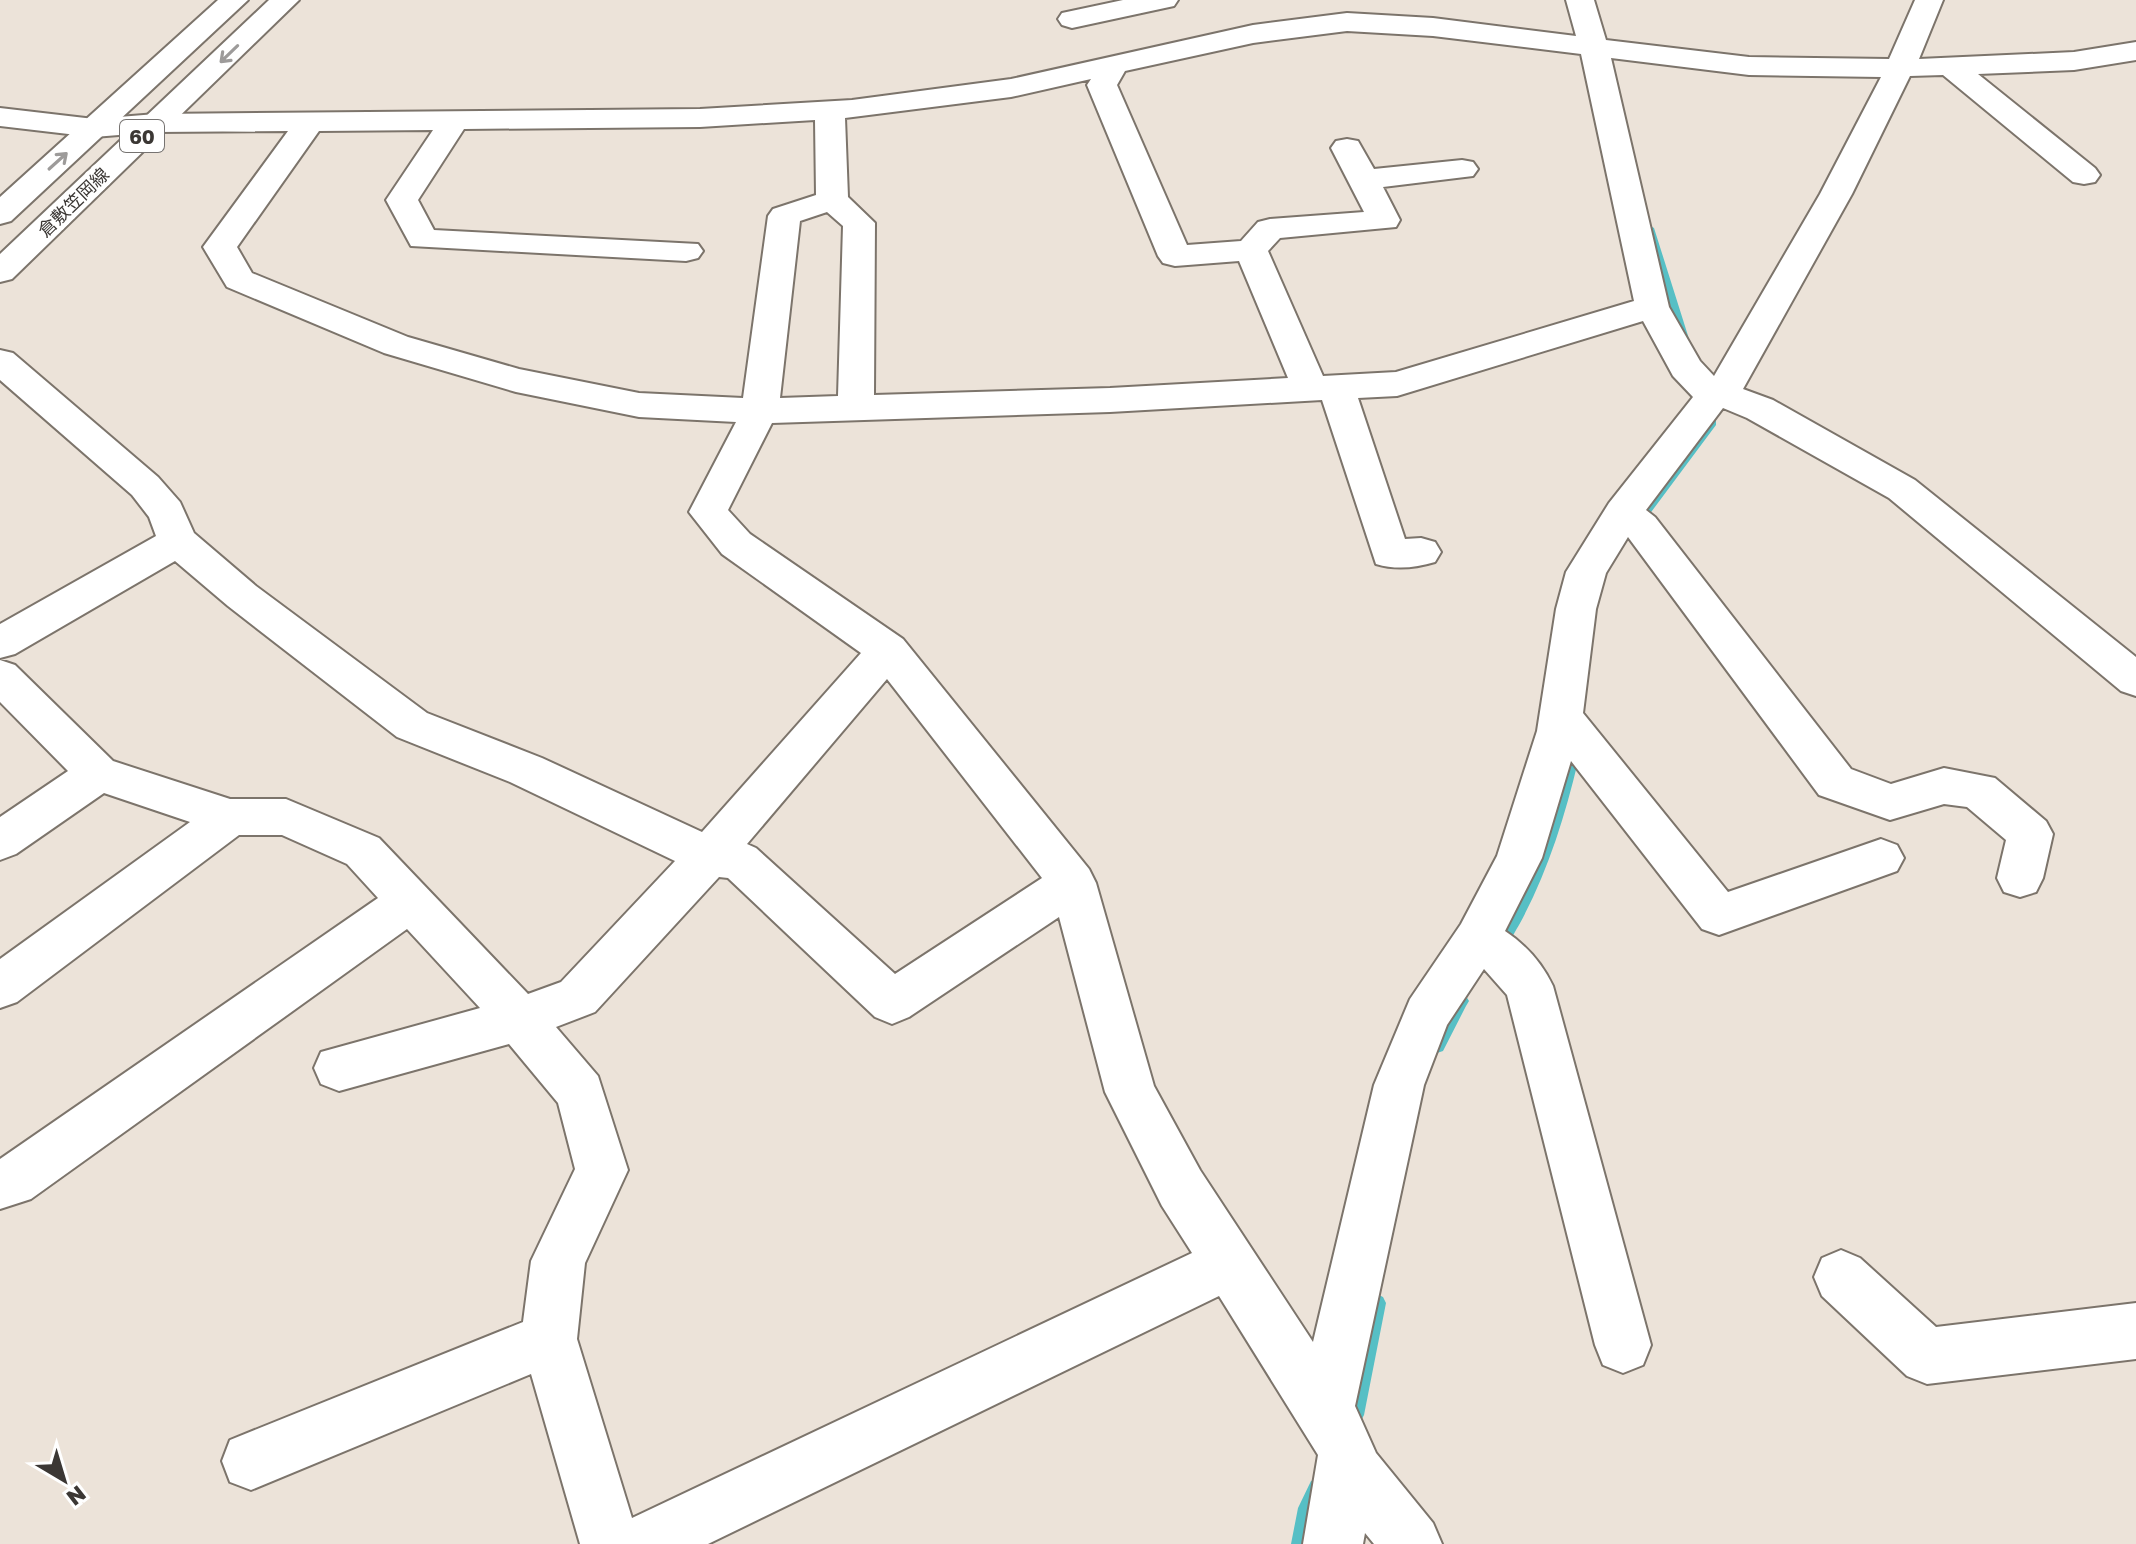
<svg xmlns="http://www.w3.org/2000/svg" width="2136" height="1544" font-family="'Golos Text','Noto Sans JP',sans-serif">
<style>
.lines{fill:none;stroke-linecap:round;stroke-linejoin:round}
.stream{fill:#56bfc5;fill-rule:evenodd}
.minor-casing{stroke:#7c746b;stroke-width:4}
.major-casing{stroke:#7c746b;stroke-width:4}
.minor{fill:#fff;fill-rule:evenodd}
.major{fill:#fff;fill-rule:evenodd}
.oneway{stroke:#9d9b9a}
.labels{text-anchor:middle;dominant-baseline:central;stroke-width:8;stroke-linejoin:round;paint-order:stroke}
.far-street-label{font-size:18px;fill:#3b3734;stroke:#fff}
.shield{fill:#fff;stroke:#767371;stroke-width:2}
.shield-label{font-size:20px;font-weight:bold;fill:#3b3734}
</style>
<rect width="100%" height="100%" fill="#ece3d9"/>
<g class="lines">
<path class="stream" d="M1649,225L1654,228L1690,342L1688,345L1684,346L1678,342L1644,228Z
M1712,418L1716,419V425L1640,527H1632L1630,524L1632,521L1708,419Z
M1575,739L1580,740L1582,744C1568,807 1550,868 1519,925C1512,936 1505,956 1491,952L1488,947C1498,928 1511,912 1520,893C1543,846 1557,795 1568,744L1570,740Z
M1461,994L1466,996L1469,1001L1466,1006L1443,1051L1437,1053L1431,1051L1429,1046L1431,1041L1456,996Z
M1377,1294L1383,1297L1386,1303L1364,1415L1355,1432L1349,1435L1343,1432L1340,1426L1346,1413L1368,1303L1371,1297Z
M1318,1479L1325,1481L1327,1488L1316,1510L1311,1544H1291L1298,1508L1311,1481Z"/>
<g class="minor-casing">
<path id="minor" d="M1123,0H1178L1174,6L1072,28L1062,25L1058,19L1062,13Z
M1566,0H1594L1606,40L1749,57L1889,59L1915,0H1943L1919,59L2074,52L2136,42V60L2074,70L1978,74L2095,168L2100,175L2095,182L2084,184L2073,182L1943,75L1910,76L1852,194L1743,389L1773,400L1915,480L2136,657V696L2121,691L1889,498L1747,418L1723,408L1646,510L1655,517L1851,769L1891,784L1944,768L1995,778L2046,821L2053,834L2043,878L2036,892L2020,897L2004,892L1997,878L2006,840L1967,807L1944,804L1890,820L1819,795L1628,537L1606,573L1596,609L1583,713L1728,892L1881,839L1897,845L1904,858L1897,871L1719,935L1702,929L1571,761L1542,858L1505,931C1526,945 1542,963 1553,986L1651,1345L1643,1365L1623,1373L1603,1365L1595,1345L1507,995L1484,969L1447,1025L1424,1085L1355,1406L1376,1453L1433,1523L1442,1544H1374L1365,1533L1363,1544H1303L1318,1455L1219,1296L708,1544H580L531,1374L251,1490L230,1482L222,1461L230,1440L523,1322L531,1261L575,1169L558,1103L509,1044L339,1091L321,1084L314,1068L321,1052L480,1008L407,929L31,1199L0,1209V1159L378,898L347,864L282,835H239L17,1002L0,1008V959L190,822L104,793L16,854L0,860V817L68,771L0,702V660L15,665L113,761L230,799H286L379,838L528,994L561,982L675,861L510,782L397,737L228,606L175,561L15,654L0,658V624L156,536L149,517L132,495L0,380V350L13,353L158,477L180,502L194,533L256,586L427,713L542,758L702,832L861,653L722,554L689,512L736,422L639,417L516,392L384,353L227,287L203,247L288,131L156,132L94,137L0,126V108L94,119L156,114L700,109L852,100L1011,79L1253,25L1347,13L1433,18L1576,36ZM1347,31L1433,36L1581,54L1634,301L1396,372L1323,376L1268,251L1280,238L1396,227L1400,220L1383,187L1473,176L1478,169L1473,162L1462,160L1374,169L1358,141L1347,139L1336,141L1331,148L1364,212L1270,219L1258,222L1241,241L1187,245L1117,85L1125,71L1253,43ZM1611,58L1749,75L1881,77L1820,194L1714,376L1700,361L1669,307ZM1091,79L1087,85L1158,256L1163,263L1175,266L1239,261L1288,378L1110,388L874,395L875,223L848,197L845,118L1011,97ZM815,120L816,195L773,209L768,216L743,398L639,393L519,369L408,337L252,273L237,247L319,131L433,130L386,200L411,246L686,261L698,258L703,251L698,244L434,230L418,200L464,129L700,127ZM827,212L843,226L838,396L780,398L800,221ZM1643,321L1673,376L1693,397L1609,503L1566,572L1556,609L1537,731L1497,856L1461,924L1410,999L1374,1085L1313,1342L1200,1170L1154,1086L1096,883L1089,869L903,639L750,534L728,510L772,423L1110,412L1322,400L1376,564C1396,570 1415,568 1435,562L1441,552L1435,542L1421,538L1405,539L1358,398L1397,396ZM887,679L1042,878L895,974L756,848L747,844ZM719,877L728,878L875,1017L892,1024L909,1017L1059,917L1105,1092L1162,1206L1192,1253L632,1518L577,1339L585,1263L628,1170L598,1076L556,1027L595,1012Z
M1841,1250L1860,1258L1936,1327L2136,1303V1359L1927,1384L1907,1376L1822,1296L1814,1277L1822,1258Z"/>
</g>
<g class="major-casing">
<path id="major" d="M218,0H248L11,221L0,224V197Z
M269,0H299L12,279L0,282V254Z"/>
</g>
<use href="#minor" class="minor"/>
<use href="#major" class="major"/>
</g>
<defs><path id="oneway-shaft" d="M-6 0H5M1.5-3L5.5 0L1.5 3" fill="none" stroke-width="1.6" stroke-linecap="round" stroke-linejoin="round" transform="scale(2)"/></defs>
<g class="oneway">
<use href="#oneway-shaft" transform="translate(229 54) rotate(136)"/>
<use href="#oneway-shaft" transform="translate(58 161) rotate(-42)"/>
</g>
<g class="labels">
<g class="far-street-label">
<text transform="translate(73 202) rotate(-44)">倉敷笠岡線</text>
</g>
<rect class="shield" x="120" y="120" width="44" height="32" rx="6"/>
<g class="shield-label">
<text x="142" y="136">60</text>
</g>
</g>
<g transform="translate(64 1480) rotate(142)" stroke="#ffffff" stroke-width="6" paint-order="stroke">
<path d="M0-6L14 30L0 20L-14 30Z" fill="#3b3734"/>
<text y="-12" font-size="22" font-weight="bold" text-anchor="middle" fill="#3b3734">N</text>
</g>
</svg>
